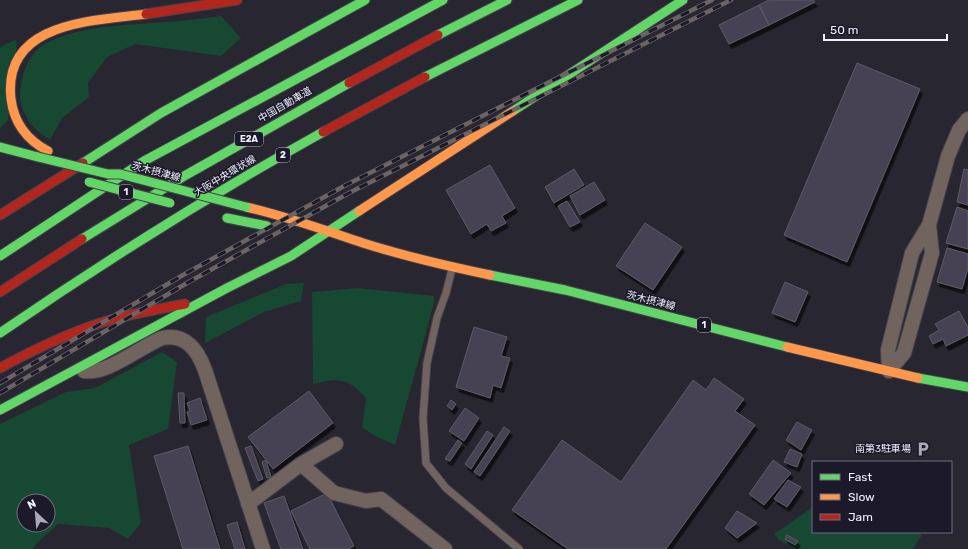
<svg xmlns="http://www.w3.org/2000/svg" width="968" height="549" font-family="Rubik,'Noto Sans JP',sans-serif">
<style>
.green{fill:#174831;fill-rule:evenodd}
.building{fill:#464353;stroke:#5c5b64;filter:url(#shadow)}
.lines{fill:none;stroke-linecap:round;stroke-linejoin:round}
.lane-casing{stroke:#45434c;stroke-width:9}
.street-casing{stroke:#45434c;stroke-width:16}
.fast-casing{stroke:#45434c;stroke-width:11}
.slow-casing{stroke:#45434c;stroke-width:11}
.jam-casing{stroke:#45434c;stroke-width:11}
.lane{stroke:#71635e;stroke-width:7}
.street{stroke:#71635e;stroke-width:14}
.fast{stroke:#63d668;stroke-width:9}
.slow{stroke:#ff974d;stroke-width:9}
.jam{stroke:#b3261e;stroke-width:9}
.rail-casing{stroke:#6b6364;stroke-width:4.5}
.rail{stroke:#1b192a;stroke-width:3;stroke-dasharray:9;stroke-linecap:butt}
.fast-bridge-casing{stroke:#45434c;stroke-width:11;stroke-linecap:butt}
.fast-bridge{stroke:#63d668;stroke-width:9}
.labels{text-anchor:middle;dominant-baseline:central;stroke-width:3;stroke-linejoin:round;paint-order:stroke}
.shield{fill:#1b192a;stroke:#b1b0bd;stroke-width:1}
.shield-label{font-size:9px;font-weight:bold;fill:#f1f0fc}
.street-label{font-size:10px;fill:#f1f0fc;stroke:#1b192a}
.poi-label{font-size:10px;fill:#f1f0fc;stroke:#1b192a;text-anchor:end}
</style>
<defs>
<filter id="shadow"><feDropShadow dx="2.5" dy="4.5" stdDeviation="0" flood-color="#0009"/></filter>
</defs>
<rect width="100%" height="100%" fill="#282630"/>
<path class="green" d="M221,16L241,38L221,56L135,44L107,57L88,83L89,97L62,118L50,140C33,130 18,111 20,91C22,77 25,63 35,52C61,25 132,25 167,22C185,21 203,18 221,16Z
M15,40L17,43L8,120L0,128V47Z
M304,283L301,301L264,312L205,343L206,317L286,284Z
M358,288L434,296V302L426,333L395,445L375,436L362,427L366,398C348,377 337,378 313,384L312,292Z
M162,352L177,362L168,429L129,445L141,523L128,539L109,528L58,524L36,544L33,549H0V424L66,392L95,388ZM24,501H48V525H24Z
M813,507V532H917L922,535L913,549H795L779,540L774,534Z"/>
<path class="building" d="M769,0H813L815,2L769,25L759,5Z
M759,5L769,25L729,44L719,25Z
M857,63L920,89L847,262L784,235Z
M490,165L515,208L502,216L506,223L491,231L487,224L471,234L446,190Z
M574,169L584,185L554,203L545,187Z
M964,169L968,170V205L957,202Z
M594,182L605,200L580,215L570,196Z
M567,201L580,222L570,227L558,206Z
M957,207L968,211V249L946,243Z
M645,223L682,247L653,290L616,266Z
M947,248L968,254V268L962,289L937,282Z
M785,282L808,292L795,322L772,313Z
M959,311L968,327V335L946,346L943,339L933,344L929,336L939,330L935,324Z
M474,327L507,337L501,356L510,358L501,388L493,385L490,398L456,387Z
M714,378L744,399L735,411L755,425L666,549H568L512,510L562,440L621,482L693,380L706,390Z
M309,391L333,423L273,469L248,437Z
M178,393H184L185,423H180Z
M200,398L207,420L191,425L187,412L190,411L187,403Z
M451,400L456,404L452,410L447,406Z
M465,408L479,418L464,441L449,431Z
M797,422L812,430L801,450L786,440Z
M504,427L510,431L480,476L474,472Z
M487,431L493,435L471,469L465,464Z
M458,440L462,443L450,461L445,459Z
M188,446L220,549H183L154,456Z
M251,446L263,479L258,481L245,448Z
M790,449L802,454L797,467L784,462Z
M266,460L271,477L267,478L262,462Z
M773,460L791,473L764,505L749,494Z
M788,480L801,487L787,507L774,499Z
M327,493L354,546L348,549H310L291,511Z
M284,496L303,549H281L264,503Z
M737,511L757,523L737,538L725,528Z
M237,522L245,549H235L227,525Z
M787,535L798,541L795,545L785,539Z"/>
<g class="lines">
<g class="lane-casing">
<path id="lane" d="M452,269L446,293L437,318L427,363L423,418L426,463L446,488L519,549"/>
</g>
<g class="street-casing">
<path id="street" d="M84,371C107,375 140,347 162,338C186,333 198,351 205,370L263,549
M889,371L888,350L912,253L929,225L948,156L959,130L968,119
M889,371L904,353L932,253L929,225
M301,464L334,493L366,501L381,499L445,549
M248,504L301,464L336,444"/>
</g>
<g class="fast-casing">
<path id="fast" d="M438,35L507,0
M425,77L578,0
M513,111L683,0
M0,147L38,157
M83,163L161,113L365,0
M227,218L267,226
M82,239L186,175L349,83
M0,256L144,161L443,0
M490,275L565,290L787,347
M0,333C105,261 212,194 323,132
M918,378L968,387
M0,410L227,288L291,256L359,211"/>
</g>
<g class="slow-casing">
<path id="slow" d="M48,151C27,140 14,123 11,99C2,21 94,21 146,14
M246,207C286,216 324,230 363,243C404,256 447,266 490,275
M359,211L513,111
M787,347L918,378"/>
</g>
<g class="jam-casing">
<path id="jam" d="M146,14L237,0
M349,83L438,35
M323,132L425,77
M0,215L83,163
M0,292L82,239
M0,368C35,349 71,331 110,320C134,313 160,309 185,304"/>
</g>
<use href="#lane" class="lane"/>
<use href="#street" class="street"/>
<use href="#fast" class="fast"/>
<use href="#slow" class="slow"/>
<use href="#jam" class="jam"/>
<g class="rail-casing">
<path id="rail" d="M0,383L183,275L346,185L712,0
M0,393L187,283L349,193L731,0"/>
</g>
<use href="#rail" class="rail"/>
<g class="fast-bridge-casing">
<path id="fast-bridge" d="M38,157L108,174H120L246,207
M89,182L170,203"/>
</g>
<use href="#fast-bridge" class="fast-bridge"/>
</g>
<defs>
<g id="parking-bare" transform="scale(1.2)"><path d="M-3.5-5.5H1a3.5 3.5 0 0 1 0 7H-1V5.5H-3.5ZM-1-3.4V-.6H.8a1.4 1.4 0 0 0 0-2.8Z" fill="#aba9b5" stroke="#1b192a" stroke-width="2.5" paint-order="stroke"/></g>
</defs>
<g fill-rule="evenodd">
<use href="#parking-bare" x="923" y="449"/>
</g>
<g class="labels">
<g class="shield">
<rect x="235" y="132" width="28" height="14" rx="3"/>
<rect x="276" y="148" width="14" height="14" rx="3"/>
<rect x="119" y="185" width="14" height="14" rx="3"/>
<rect x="697" y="318" width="14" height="14" rx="3"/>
</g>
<g class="shield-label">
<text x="249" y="139">E2A</text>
<text x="283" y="155">2</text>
<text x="126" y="192">1</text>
<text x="704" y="325">1</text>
</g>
<g class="street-label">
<text transform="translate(285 105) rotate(-30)">中国自動車道</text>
<text transform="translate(156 172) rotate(15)">茨木摂津線</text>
<text transform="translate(225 176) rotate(-31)">大阪中央環状線</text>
<text transform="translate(651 301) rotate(14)">茨木摂津線</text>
</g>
<g class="poi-label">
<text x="911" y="449">南第3駐車場</text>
</g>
</g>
<rect x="812" y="461" width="140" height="72" fill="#1b192a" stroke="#716f7e"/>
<rect x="820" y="474" width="20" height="6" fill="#63d668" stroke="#716f7e"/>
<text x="848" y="481" font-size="12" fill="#f1f0fc">Fast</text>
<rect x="820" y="494" width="20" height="6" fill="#ff974d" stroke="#716f7e"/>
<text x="848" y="501" font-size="12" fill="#f1f0fc">Slow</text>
<rect x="820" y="514" width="20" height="6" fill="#b3261e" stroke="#716f7e"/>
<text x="848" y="521" font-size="12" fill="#f1f0fc">Jam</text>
<g transform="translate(36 513) rotate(334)"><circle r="19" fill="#1b192a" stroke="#716f7e"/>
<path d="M0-3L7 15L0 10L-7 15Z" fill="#aba9b5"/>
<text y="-6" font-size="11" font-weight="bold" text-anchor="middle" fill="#f1f0fc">N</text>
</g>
<path d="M824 34v6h123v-6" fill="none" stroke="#f1f0fc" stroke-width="2"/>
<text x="830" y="34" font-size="12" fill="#f1f0fc" stroke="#1b192a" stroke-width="3" paint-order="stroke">50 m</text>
</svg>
